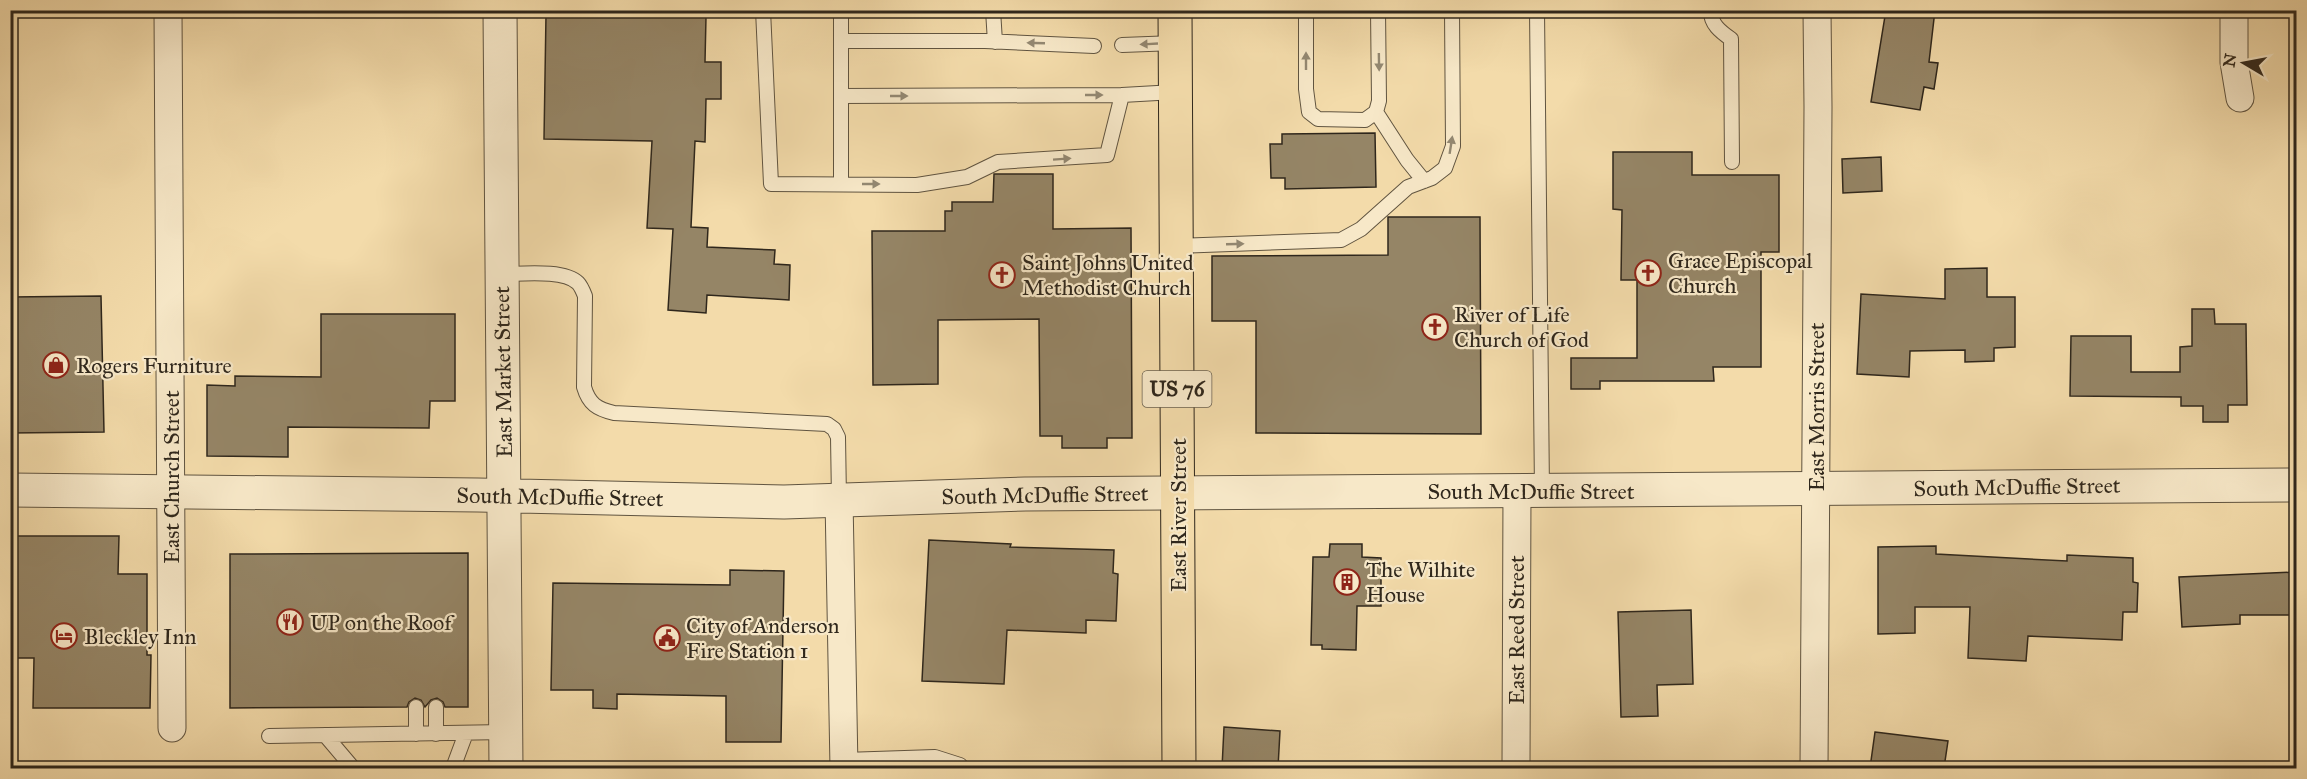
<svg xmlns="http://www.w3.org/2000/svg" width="2307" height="779" font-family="'IM FELL Great Primer',serif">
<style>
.building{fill:#958566;stroke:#2f271c;stroke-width:1.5}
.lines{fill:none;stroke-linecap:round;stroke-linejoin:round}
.service-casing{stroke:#605440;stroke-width:16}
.minor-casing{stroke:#605440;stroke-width:29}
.tertiary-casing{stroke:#605440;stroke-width:35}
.primary-casing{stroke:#2f271c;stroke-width:35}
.service{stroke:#f7e8c8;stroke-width:14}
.minor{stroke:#f7e8c8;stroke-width:27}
.tertiary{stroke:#f7e8c8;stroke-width:33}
.primary{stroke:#f3dbaa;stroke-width:33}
.oneway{fill:#938872}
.labels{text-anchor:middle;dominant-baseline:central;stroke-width:4.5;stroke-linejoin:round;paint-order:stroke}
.shield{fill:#f7e8c8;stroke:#6b6150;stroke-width:1.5}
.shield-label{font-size:21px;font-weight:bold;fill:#2f271c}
.poi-label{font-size:22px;fill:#2f271c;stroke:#f7e8c8;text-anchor:start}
.street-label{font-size:22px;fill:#2f271c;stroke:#f7e8c8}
</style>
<rect width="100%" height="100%" fill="#f3dbaa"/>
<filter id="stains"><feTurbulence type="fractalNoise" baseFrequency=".00333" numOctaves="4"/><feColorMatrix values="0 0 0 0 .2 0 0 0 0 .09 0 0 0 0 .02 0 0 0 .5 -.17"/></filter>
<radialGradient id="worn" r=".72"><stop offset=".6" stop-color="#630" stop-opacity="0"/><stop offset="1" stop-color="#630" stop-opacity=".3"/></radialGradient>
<path class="building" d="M1886,10H1935L1929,62L1938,63L1934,89L1924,87L1920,110L1871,102Z
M546,15L706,17L705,62H721V99H706L705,142L695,141L691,227L708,228L707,247L775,250L774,264L790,265L789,300L707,295L706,313L668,310L673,229L647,228L652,141L544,139Z
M1375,133L1376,187L1285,189V178H1271L1270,144H1282V134Z
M1613,152H1692V175H1779V252H1761V367H1713L1714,381H1600V389H1571V358H1637V280H1621L1622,210L1613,209Z
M1881,157L1882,191L1843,193L1842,159Z
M994,174H1053V229L1131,228L1132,438H1107V448H1062V436H1040L1039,319L938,320V384L873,385L872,231H945V211H952V202H993Z
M1388,217H1480L1481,434L1256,433V321H1212V256L1388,255Z
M1987,268V297H2015V347L1994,348V361L1965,362V350L1910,351L1909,377L1857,374L1861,294L1945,299V269Z
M101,296L104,432L10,433V297Z
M2192,309H2214L2215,324H2246L2247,405H2228V422H2203V406H2181V397L2070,396L2071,336H2131V372H2180V347L2192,346Z
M321,314H455V401H430L429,428L288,427V457L207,456V385L235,386V376L321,377Z
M10,536H119L118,574H147V655H151L150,708H33L34,658H10Z
M929,540L1011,544L1010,547L1114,550L1113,573L1118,574L1116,621L1086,620V633L1007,630L1004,684L922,681Z
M1330,544H1362V557L1381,558V606H1357L1356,650L1322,649V645H1311L1313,557H1329Z
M1936,546V554L2067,561V555L2133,558V582L2138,583L2137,612H2123L2122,640L2028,636L2026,661L1968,658L1970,607H1915V633L1878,634V547Z
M468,553V707H445L443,702L437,698L431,700L425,707L421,700L415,698L409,702L407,707L230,708V554Z
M730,570L784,571L781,742H726V696L617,694V709L593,708V690H551L553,583L730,585Z
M2296,572V615H2240V624L2182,627L2179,577Z
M1691,610L1693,684L1657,685L1658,716L1621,717L1618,612Z
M1224,727L1280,731L1278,768H1222Z
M1875,732L1948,741L1944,768H1870Z"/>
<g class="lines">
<g class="service-casing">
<path id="service" d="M763,10L771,184L917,185L967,177L998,162L1107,155L1122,95L1175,92
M841,10V184
M993,10L995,42
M1306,10V89L1309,112L1318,119L1365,120L1376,112L1379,101L1378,10
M1537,10L1542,491
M1711,10C1710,24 1721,32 1731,39L1732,162
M841,41H985L1094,46
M1122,45L1175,43
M841,96L1122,95
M1376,112L1407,160L1424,181
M1176,246L1341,240L1361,229L1408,187L1432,178L1445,168L1453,146L1452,10
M502,274C521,274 564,269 578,283C581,286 583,291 585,296L584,387C589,404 597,409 614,413L827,424L834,429L838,437L839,499
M436,707V734
M416,734V707
M325,735L353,768
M269,736L505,732
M844,760L935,757L960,765L962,768
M453,768L466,733"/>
</g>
<g class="minor-casing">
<path id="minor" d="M168,10L172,728
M2234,10V62L2240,98
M839,499L844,768
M1516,768L1517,491
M1814,768L1818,107L1817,10"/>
</g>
<g class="tertiary-casing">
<path id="tertiary" d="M500,10L506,768
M10,490L478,495L784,502L1025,494L2296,485"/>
</g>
<g class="primary-casing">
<path id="primary" d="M1175,10L1179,768"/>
</g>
<use href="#service" class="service"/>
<use href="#minor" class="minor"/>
<use href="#tertiary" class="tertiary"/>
<use href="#primary" class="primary"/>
</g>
<defs><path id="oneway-solid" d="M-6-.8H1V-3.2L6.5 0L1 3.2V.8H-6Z" transform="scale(1.5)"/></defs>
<g class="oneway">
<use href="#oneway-solid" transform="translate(1036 43) rotate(-178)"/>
<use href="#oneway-solid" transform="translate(1149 44) rotate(177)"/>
<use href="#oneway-solid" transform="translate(1306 61) rotate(-90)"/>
<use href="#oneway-solid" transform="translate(1379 62) rotate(89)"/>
<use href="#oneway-solid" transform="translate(1094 95)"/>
<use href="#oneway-solid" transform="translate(899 96)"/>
<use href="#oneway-solid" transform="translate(1451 145) rotate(-81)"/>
<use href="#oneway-solid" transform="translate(1062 159) rotate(-4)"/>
<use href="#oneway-solid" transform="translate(871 184)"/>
<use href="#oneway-solid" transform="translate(1235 244) rotate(-2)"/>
</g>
<defs>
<g id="church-ring" transform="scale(1.35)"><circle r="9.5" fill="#f7e8c8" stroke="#8f2418" stroke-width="1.5"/><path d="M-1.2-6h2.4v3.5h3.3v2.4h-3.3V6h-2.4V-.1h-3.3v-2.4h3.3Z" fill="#8f2418"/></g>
<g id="shop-ring" transform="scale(1.35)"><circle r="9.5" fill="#f7e8c8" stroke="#8f2418" stroke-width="1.5"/><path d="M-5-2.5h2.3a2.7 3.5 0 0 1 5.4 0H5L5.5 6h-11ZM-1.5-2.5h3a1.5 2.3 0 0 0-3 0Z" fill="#8f2418"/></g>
<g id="building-ring" transform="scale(1.35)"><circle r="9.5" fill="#f7e8c8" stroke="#8f2418" stroke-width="1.5"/><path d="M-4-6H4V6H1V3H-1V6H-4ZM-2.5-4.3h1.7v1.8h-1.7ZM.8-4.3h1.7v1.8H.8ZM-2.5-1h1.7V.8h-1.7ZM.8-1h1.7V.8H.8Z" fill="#8f2418"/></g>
<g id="restaurant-ring" transform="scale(1.35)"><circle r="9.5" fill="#f7e8c8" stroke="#8f2418" stroke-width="1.5"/><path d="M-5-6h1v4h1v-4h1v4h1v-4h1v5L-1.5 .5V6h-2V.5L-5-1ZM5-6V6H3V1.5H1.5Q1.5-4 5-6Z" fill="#8f2418"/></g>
<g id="hotel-ring" transform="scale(1.35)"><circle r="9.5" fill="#f7e8c8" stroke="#8f2418" stroke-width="1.5"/><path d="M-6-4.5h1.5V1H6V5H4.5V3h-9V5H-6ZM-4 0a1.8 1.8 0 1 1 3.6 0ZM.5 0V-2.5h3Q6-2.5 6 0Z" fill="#8f2418"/></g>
<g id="civic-ring" transform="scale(1.35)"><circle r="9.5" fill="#f7e8c8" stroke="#8f2418" stroke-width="1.5"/><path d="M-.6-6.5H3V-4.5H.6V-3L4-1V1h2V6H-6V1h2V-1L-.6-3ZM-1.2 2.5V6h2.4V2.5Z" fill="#8f2418"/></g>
</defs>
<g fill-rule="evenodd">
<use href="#church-ring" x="1648" y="273"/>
<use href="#church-ring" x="1002" y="275"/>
<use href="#church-ring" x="1435" y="327"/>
<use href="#shop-ring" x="56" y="365"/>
<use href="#building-ring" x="1347" y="582"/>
<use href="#restaurant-ring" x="290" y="622"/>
<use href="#hotel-ring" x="64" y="636"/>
<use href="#civic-ring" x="667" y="638"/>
</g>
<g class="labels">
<rect class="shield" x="1142.5" y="371" width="69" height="36" rx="4.5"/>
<g class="shield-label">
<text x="1177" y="389">US 76</text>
</g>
<g class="poi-label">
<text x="1668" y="260">Grace Episcopal<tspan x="1668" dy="25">Church</tspan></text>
<text x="1022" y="262">Saint Johns United<tspan x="1022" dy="25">Methodist Church</tspan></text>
<text x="1454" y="314">River of Life<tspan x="1454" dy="25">Church of God</tspan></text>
<text x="76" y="365">Rogers Furniture</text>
<text x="1366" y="569">The Wilhite<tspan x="1366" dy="25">House</tspan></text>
<text x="310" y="622">UP on the Roof</text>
<text x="686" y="625">City of Anderson<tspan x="686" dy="25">Fire Station 1</tspan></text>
<text x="84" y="636">Bleckley Inn</text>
</g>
<g class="street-label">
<text transform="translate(503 372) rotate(-91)">East Market Street</text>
<text transform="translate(1816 407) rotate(-90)">East Morris Street</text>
<text transform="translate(171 477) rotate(-90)">East Church Street</text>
<text transform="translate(2017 487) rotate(-1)">South McDuffie Street</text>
<text x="1531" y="491">South McDuffie Street</text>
<text transform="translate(1045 495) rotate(-1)">South McDuffie Street</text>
<text transform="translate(560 497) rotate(1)">South McDuffie Street</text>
<text transform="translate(1178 515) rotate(-90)">East River Street</text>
<text transform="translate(1516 630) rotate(-90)">East Reed Street</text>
</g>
</g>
<rect width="2307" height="779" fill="none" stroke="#f3dbaa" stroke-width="36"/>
<rect x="12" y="12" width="2283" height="755" fill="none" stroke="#2f271c" stroke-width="3"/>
<rect x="18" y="18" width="2271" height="743" fill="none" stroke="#2f271c" stroke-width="1.5"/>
<g transform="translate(2244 63) rotate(280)" stroke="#f7e8c8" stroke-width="4.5" paint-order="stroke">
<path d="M0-4.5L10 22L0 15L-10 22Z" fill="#2f271c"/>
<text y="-9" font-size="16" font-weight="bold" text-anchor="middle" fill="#2f271c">N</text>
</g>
<rect width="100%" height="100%" filter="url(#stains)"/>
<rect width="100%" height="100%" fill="url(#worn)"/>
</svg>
